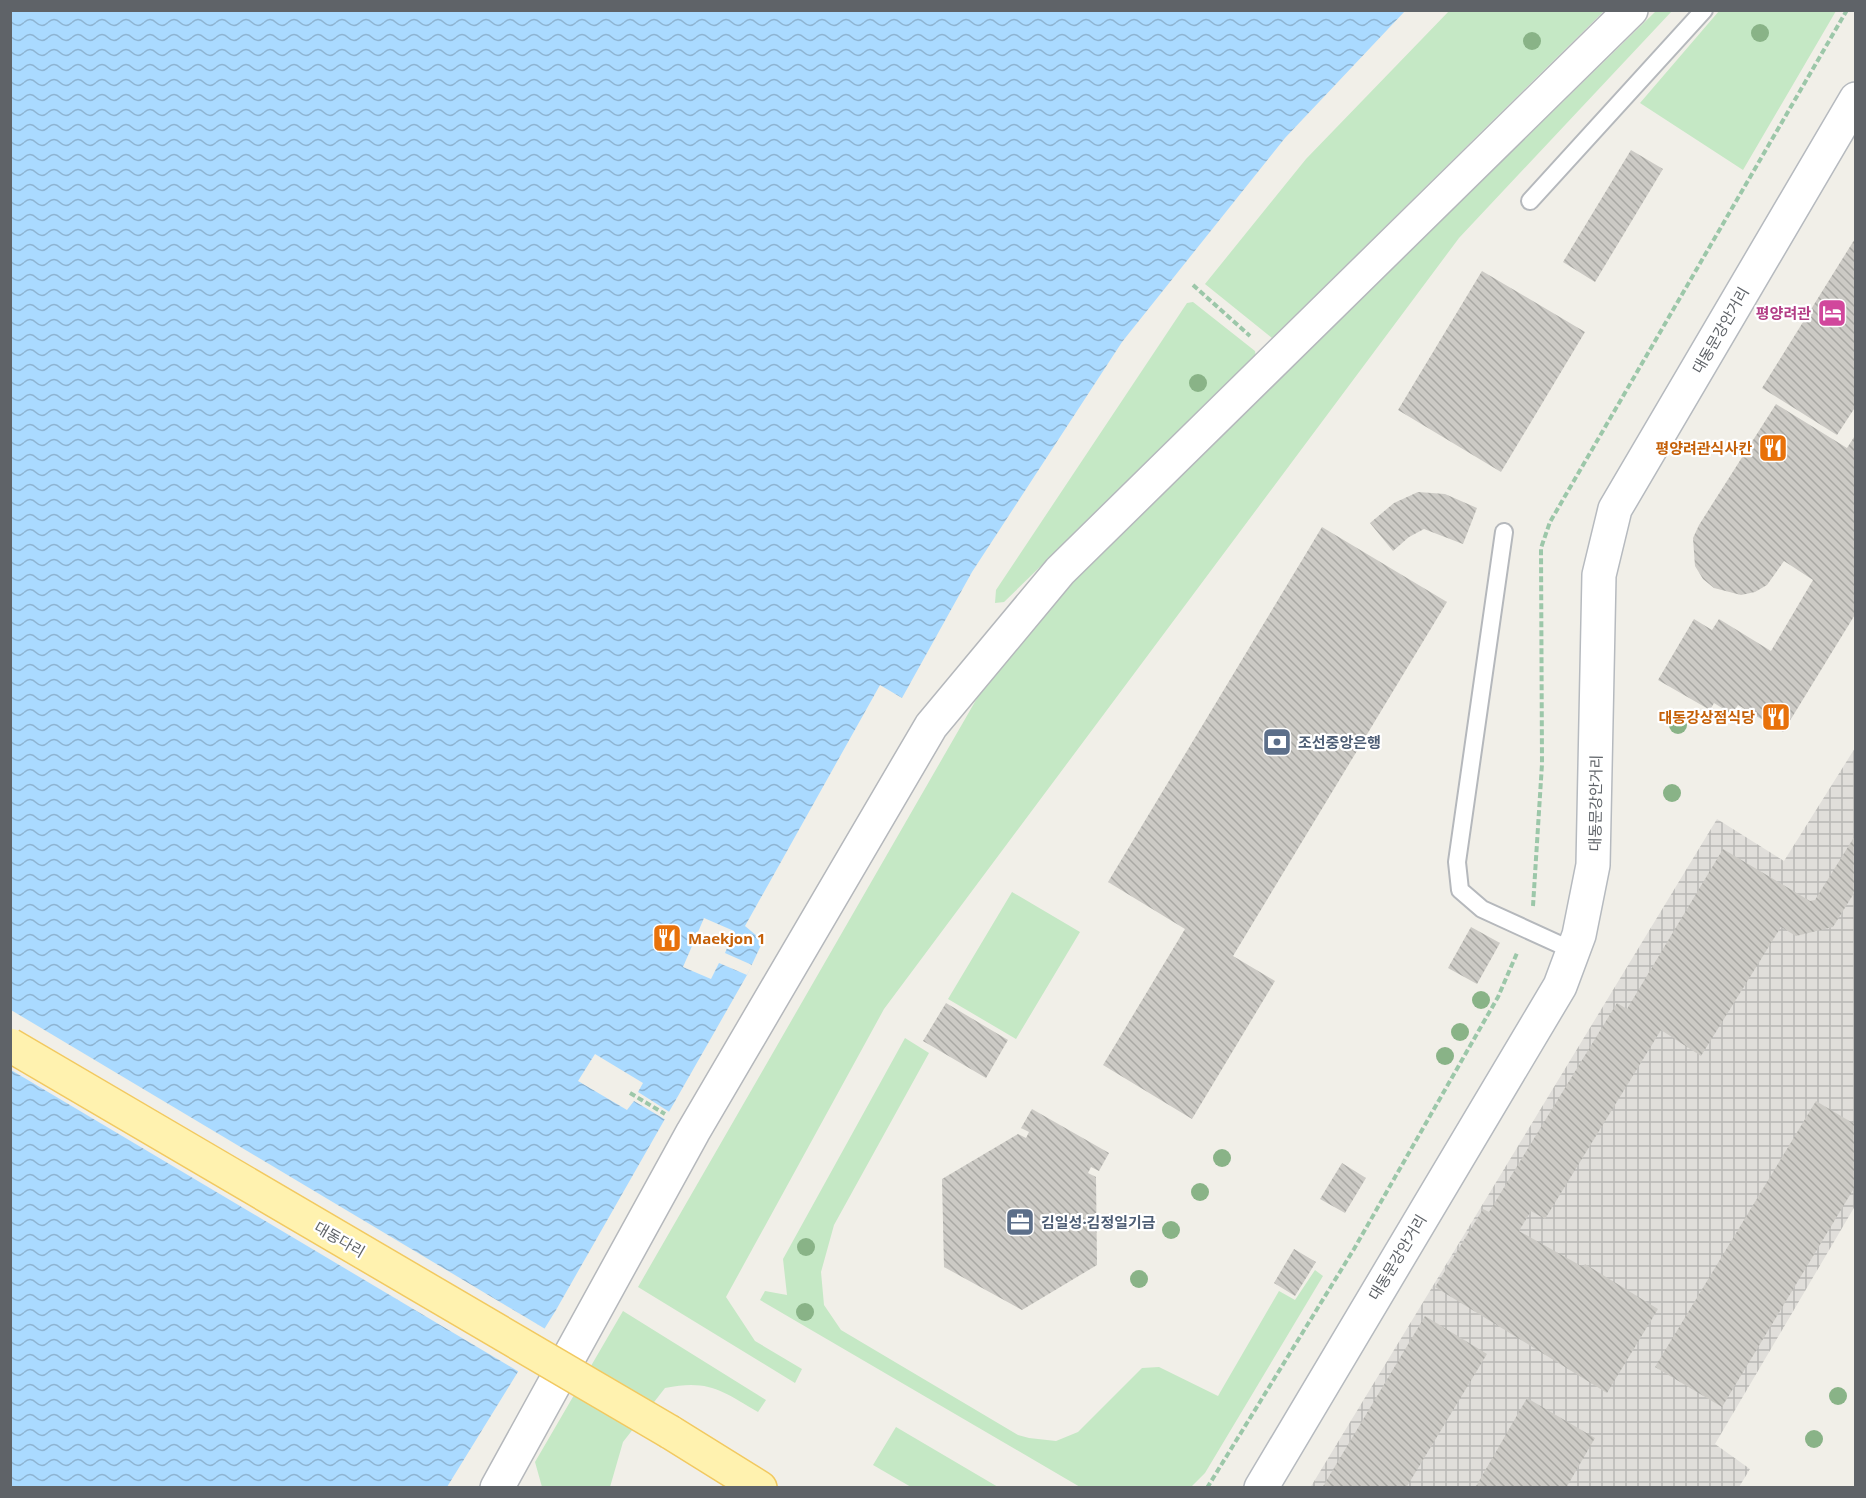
<svg xmlns="http://www.w3.org/2000/svg" width="1866" height="1498" font-family="'Noto Sans','Noto Sans KR',sans-serif">
<style>
.industrial{fill:url(#industrial-grid)}
.green{fill:#c5e8c5}
.water{fill:url(#water-waves)}
.pier{fill:#f1efe8}
.building{fill:url(#building-back-hatch)}
.lines{fill:none;stroke-linecap:round;stroke-linejoin:round}
.lane-casing{stroke:#b5b8bc;stroke-width:20}
.street-casing{stroke:#b5b8bc;stroke-width:36}
.secondary-casing{stroke:#b6babf;stroke-width:36}
.primary-casing{stroke:#f2c960;stroke-width:36}
.path{stroke:#9cc7a9;stroke-width:4;stroke-dasharray:6 3;stroke-linecap:butt}
.lane{stroke:#fff;stroke-width:16}
.street{stroke:#fff;stroke-width:33}
.secondary{stroke:#fff;stroke-width:33}
.primary{stroke:#fff2af;stroke-width:33}
.primary-bridge-casing{stroke:#f2c960;stroke-width:36;stroke-linecap:butt}
.primary-bridge{stroke:#fff2af;stroke-width:33}
.tree{fill:#89b387}
.labels{text-anchor:middle;dominant-baseline:central;stroke-width:4.5;stroke-linejoin:round;paint-order:stroke}
.hotel-label{font-size:15px;font-weight:bold;fill:#b23c85;stroke:#fff;text-anchor:end}
.street-label{font-size:15px;fill:#5f6368;stroke:#fff}
.food-label{font-size:15px;font-weight:bold;fill:#c56008;stroke:#fff;text-anchor:end}
.service-label{font-size:15px;font-weight:bold;fill:#4e5e75;stroke:#fff;text-anchor:start}
</style>
<defs>
<pattern id="industrial-grid" width="8" height="8" patternUnits="userSpaceOnUse" patternTransform="scale(1.5)"><rect width="8" height="8" fill="#e0deda"/><path d="M0 4h8M4 0v8" fill="none" stroke="#b9b8b5"/></pattern>
<pattern id="water-waves" width="16" height="10" patternUnits="userSpaceOnUse" patternTransform="scale(1.5)"><rect width="16" height="10" fill="#aadaff"/><path d="M0 5q4-4 8 0t8 0" fill="none" stroke="#8eb4d2"/></pattern>
<pattern id="building-back-hatch" width="6" height="6" patternUnits="userSpaceOnUse" patternTransform="scale(1.5)"><rect width="6" height="6" fill="#cccac5"/><path d="M-1 5l2 2M0 0l6 6M5-1l2 2" fill="none" stroke="#a9a8a4"/></pattern>
</defs>
<rect width="100%" height="100%" fill="#f1efe8"/>
<path class="industrial" d="M1855,748V1206L1715,1444L1750,1469L1739,1487L1310,1488L1717,819L1784,861Z"/>
<path class="green" d="M1450,10L1604,11L1272,338L1205,284L1306,159Z
M1656,11H1672L1459,238L884,1009L726,1297L755,1341L802,1369L795,1383L638,1287L995,667L1076,577Z
M1719,11H1836L1743,170L1640,103Z
M1193,302L1255,351L1256,357L1004,602L995,603L996,590L1187,303Z
M1012,892L1080,932L1016,1039L948,999Z
M905,1038L929,1053L834,1225L821,1272L824,1305L841,1330L1018,1435L1029,1438L1056,1441L1078,1432L1142,1368L1159,1367L1218,1396L1279,1291L1295,1300L1315,1270L1323,1276L1205,1473L1191,1487H1080L760,1300L765,1291L787,1295L783,1259Z
M623,1311L766,1400L758,1412C722,1391 709,1379 665,1388L623,1442L610,1487H542L535,1462Z
M896,1427L998,1487H911L873,1465Z"/>
<path class="water" d="M10,11H1405L1285,138L1122,342L972,572L902,698L880,685L745,926L763,941L747,975L556,1310L447,1487H11Z"/>
<path class="pier" d="M704,918L734,931L725,953L752,965L747,975L719,963L711,979L683,967Z
M11,1010L547,1330L521,1373L11,1070Z
M595,1054L643,1083L638,1092L671,1113L666,1120L634,1101L627,1110L578,1081Z"/>
<path class="building" d="M1631,150L1663,169L1595,282L1563,262Z
M1856,237V406L1837,435L1762,388Z
M1482,271L1585,332L1501,472L1398,410Z
M1776,404L1847,448L1856,434V613L1783,732L1738,705L1732,714L1714,703L1710,710L1658,680L1694,619L1712,630L1719,619L1771,651L1813,580L1784,561L1767,585L1755,592L1741,595L1714,588L1703,579L1695,566L1693,538L1699,525Z
M1418,492L1445,494L1477,508L1463,544L1424,529L1409,537L1393,551L1370,523L1394,503Z
M1322,527L1447,602L1233,956L1275,981L1192,1119L1103,1065L1185,929L1108,882Z
M1856,834V890L1833,927L1796,936L1781,927L1701,1056L1661,1030L1545,1219L1531,1211L1519,1231L1583,1267L1585,1264L1658,1309L1607,1393L1435,1287L1483,1209L1489,1212L1617,1003L1627,1009L1723,849L1810,901L1815,900Z
M1471,927L1500,943L1477,984L1448,968Z
M946,1003L1008,1040L986,1078L923,1041Z
M1816,1101L1856,1125V1185L1722,1407L1655,1367Z
M1032,1109L1109,1153L1099,1171L1091,1167L1088,1173L1096,1177L1097,1265L1022,1310L944,1267L942,1179L1018,1134L1026,1138L1029,1132L1021,1128Z
M1342,1163L1366,1178L1345,1213L1320,1199Z
M1294,1249L1316,1262L1295,1296L1274,1283Z
M1425,1316L1487,1354L1406,1488H1322Z
M1527,1398L1595,1438L1566,1488H1475Z"/>
<g class="lines">
<g class="lane-casing">
<path id="lane" d="M1530,201L1704,10
M1504,532L1457,862L1460,890L1482,909L1574,951"/>
</g>
<g class="street-casing">
<path id="street" d="M497,1488L693,1132L931,726L1060,571L1631,10"/>
</g>
<g class="secondary-casing">
<path id="secondary" d="M1261,1488L1560,986L1579,935L1593,865L1599,575L1615,509L1856,99"/>
</g>
<g class="primary-casing">
<path id="primary" d="M670,1432L760,1488"/>
</g>
<path class="path" d="M1193,285L1250,336
M1533,906L1542,764L1541,548L1550,522L1847,10
M630,1093L665,1114
M1207,1488L1354,1249L1498,997L1517,953"/>
<use href="#lane" class="lane"/>
<use href="#street" class="street"/>
<use href="#secondary" class="secondary"/>
<use href="#primary" class="primary"/>
<g class="primary-bridge-casing">
<path id="primary-bridge" d="M10,1045L670,1432"/>
</g>
<use href="#primary-bridge" class="primary-bridge"/>
</g>
<g class="tree">
<circle cx="1760" cy="33" r="9"/>
<circle cx="1532" cy="41" r="9"/>
<circle cx="1198" cy="383" r="9"/>
<circle cx="1678" cy="725" r="9"/>
<circle cx="1672" cy="793" r="9"/>
<circle cx="1481" cy="1000" r="9"/>
<circle cx="1460" cy="1032" r="9"/>
<circle cx="1445" cy="1056" r="9"/>
<circle cx="1222" cy="1158" r="9"/>
<circle cx="1200" cy="1192" r="9"/>
<circle cx="1171" cy="1230" r="9"/>
<circle cx="806" cy="1247" r="9"/>
<circle cx="1139" cy="1279" r="9"/>
<circle cx="805" cy="1312" r="9"/>
<circle cx="1838" cy="1396" r="9"/>
<circle cx="1814" cy="1439" r="9"/>
</g>
<defs>
<g id="hotel-square" transform="scale(1.5)"><rect x="-9" y="-9" width="18" height="18" rx="4" fill="#d1479c" stroke="#fff"/><path d="M-6-4.5h1.5V1H6V5H4.5V3h-9V5H-6ZM-4 0a1.8 1.8 0 1 1 3.6 0ZM.5 0V-2.5h3Q6-2.5 6 0Z" fill="#fff"/></g>
<g id="restaurant-square" transform="scale(1.5)"><rect x="-9" y="-9" width="18" height="18" rx="4" fill="#e8710a" stroke="#fff"/><path d="M-5-6h1v4h1v-4h1v4h1v-4h1v5L-1.5 .5V6h-2V.5L-5-1ZM5-6V6H3V1.5H1.5Q1.5-4 5-6Z" fill="#fff"/></g>
<g id="bank-square" transform="scale(1.5)"><rect x="-9" y="-9" width="18" height="18" rx="4" fill="#5c6f8a" stroke="#fff"/><path d="M-6-4H6V4H-6ZM0-2.3a2.3 2.3 0 1 0 0 4.6a2.3 2.3 0 1 0 0-4.6Z" fill="#fff"/></g>
<g id="office-square" transform="scale(1.5)"><rect x="-9" y="-9" width="18" height="18" rx="4" fill="#5c6f8a" stroke="#fff"/><path d="M-6-3h4V-5.5h4V-3h4V5H-6ZM-1-4.5V-3h2v-1.5ZM-6 0V1H6V0Z" fill="#fff"/></g>
</defs>
<g fill-rule="evenodd">
<use href="#hotel-square" x="1832" y="313"/>
<use href="#restaurant-square" x="1773" y="448"/>
<use href="#restaurant-square" x="1776" y="717"/>
<use href="#bank-square" x="1277" y="742"/>
<use href="#restaurant-square" x="667" y="938"/>
<use href="#office-square" x="1020" y="1222"/>
</g>
<g class="labels">
<g class="hotel-label">
<text x="1811" y="313">평양려관</text>
</g>
<g class="street-label">
<text transform="translate(1720 330) rotate(-60)">대동문강안거리</text>
<text transform="translate(1595 803) rotate(-89)">대동문강안거리</text>
<text transform="translate(340 1239) rotate(30)">대동다리</text>
<text transform="translate(1397 1257) rotate(-59)">대동문강안거리</text>
</g>
<g class="food-label">
<text x="1752" y="448">평양려관식사칸</text>
<text x="1755" y="717">대동강상점식당</text>
<text x="688" y="938" text-anchor="start">Maekjon 1</text>
</g>
<g class="service-label">
<text x="1298" y="742">조선중앙은행</text>
<text x="1041" y="1222">김일성·김정일기금</text>
</g>
</g>
<rect width="1866" height="1498" fill="none" stroke="#5f6368" stroke-width="24"/>
</svg>
